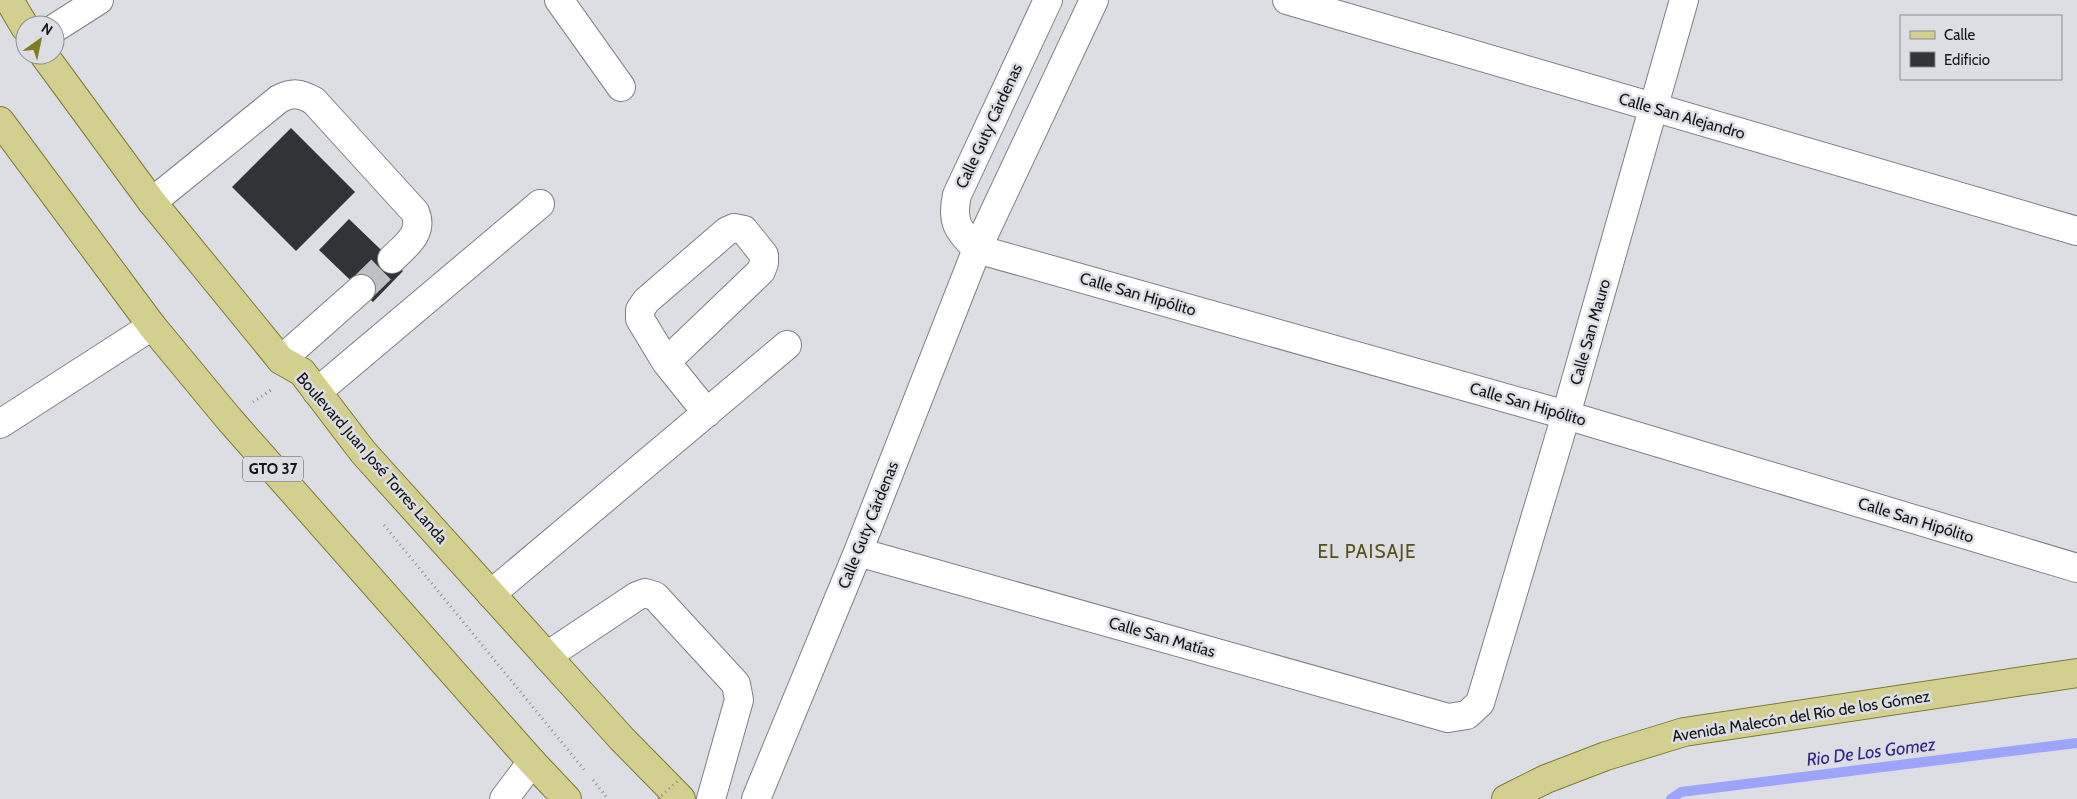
<svg xmlns="http://www.w3.org/2000/svg" width="2077" height="799" font-family="Cabin,sans-serif">
<style>
.lines{fill:none;stroke-linecap:round;stroke-linejoin:round}
.stream{stroke:#9da4fc;stroke-width:10}
.building{fill:#323337}
.minor-tunnel{stroke:#bfc0c5;stroke-width:28;stroke-dasharray:28 14;stroke-linecap:butt}
.minor-casing{stroke:#7e7f84;stroke-width:30}
.major-casing{stroke:#7d7a35;stroke-width:30}
.path{stroke:#8d8e93;stroke-width:3;stroke-dasharray:1 4;stroke-linecap:butt}
.minor{stroke:#fff;stroke-width:28}
.major{stroke:#d3d08f;stroke-width:28}
.path-bridge{stroke:#8d8e93;stroke-width:3;stroke-dasharray:1 4;stroke-linecap:butt}
.labels{text-anchor:middle;dominant-baseline:central;stroke-width:5;stroke-linejoin:round;paint-order:stroke}
.shield{fill:#dddee4;stroke:#505154;stroke-width:1}
.shield-label{font-size:15px;font-weight:bold;fill:#131416}
.street-label{font-size:16px;fill:#131416;stroke:#dddee4}
.water-label{font-size:18px;font-style:italic;fill:#312689;stroke:#dddee4}
.quarter-label{font-size:19px;letter-spacing:1px;fill:#575418;stroke:#dddee4}
</style>
<rect width="100%" height="100%" fill="#dddee4"/>
<g class="lines">
<path class="stream" d="M1671,799L1681,792L2077,743"/>
</g>
<path class="building" d="M291,128L355,192L296,251L232,187Z
M349,219L403,271L373,302L319,250Z"/>
<g class="lines">
<path class="minor-tunnel" d="M361,289L392,259"/>
<g class="minor-casing">
<path id="minor" d="M559,0L621,87
M1048,0L957,195C951,222 958,231 977,249L1566,415L2077,568
M1287,0L2077,231
M55,28L99,0
M152,202L279,99C293,92 300,93 314,101L415,212C424,233 406,245 392,259
M281,360L361,289
M666,362L761,271L764,263V255L744,230L734,228L727,231L646,301L640,310V319L666,362L707,413
M317,392L540,204
M0,424L152,326
M858,552L1448,718L1467,715L1480,703L1566,415L1684,0
M491,594L787,345
M547,656L637,596L645,593L655,596L736,684L739,700L711,799
M504,799L532,762
M756,799L858,552L977,249L1094,0"/>
</g>
<g class="major-casing">
<path id="major" d="M9,0L25,27
M44,55L152,202L281,360L302,372L363,452L622,739L681,799
M0,121L152,326L229,419L532,762L567,799
M1506,799L1546,779L1606,756L1684,732L2077,673"/>
</g>
<path class="path" d="M253,402L271,390
M384,525L586,772
M593,780L608,799"/>
<use href="#minor" class="minor"/>
<use href="#major" class="major"/>
<path class="path-bridge" d="M658,799L683,776"/>
</g>
<g class="labels">
<rect class="shield" x="243" y="456.5" width="60" height="25" rx="4"/>
<g class="shield-label">
<text x="273" y="469">GTO 37</text>
</g>
<g class="street-label">
<text transform="translate(1682 116) rotate(16)">Calle San Alejandro</text>
<text transform="translate(989 126) rotate(-65)">Calle Guty Cárdenas</text>
<text transform="translate(1138 294) rotate(16)">Calle San Hipólito</text>
<text transform="translate(1590 332) rotate(-74)">Calle San Mauro</text>
<text transform="translate(1528 404) rotate(16)">Calle San Hipólito</text>
<text transform="translate(372 458) rotate(49)">Boulevard Juan José Torres Landa</text>
<text transform="translate(1916 520) rotate(17)">Calle San Hipólito</text>
<text transform="translate(868 525) rotate(-68)">Calle Guty Cárdenas</text>
<text transform="translate(1162 637) rotate(16)">Calle San Matías</text>
<text transform="translate(1801 716) rotate(-9)">Avenida Malecón del Río de los Gómez</text>
</g>
<g class="water-label">
<text transform="translate(1871 752) rotate(-7)">Rio De Los Gomez</text>
</g>
<g class="quarter-label">
<text x="1367" y="551">EL PAISAJE</text>
</g>
</g>
<rect x="1900" y="15" width="162" height="65" fill="#dddee4" stroke="#8c8d92"/>
<rect x="1910" y="31" width="25" height="8" fill="#d3d08f" stroke="#8c8d92"/>
<text x="1944" y="40" font-size="15" fill="#131416">Calle</text>
<rect x="1910" y="52" width="25" height="15" fill="#323337" stroke="#8c8d92"/>
<text x="1944" y="65" font-size="15" fill="#131416">Edificio</text>
<g transform="translate(40 40) rotate(33)"><circle r="24" fill="#dddee4" stroke="#8c8d92"/>
<path d="M0-4L9 19L0 12L-9 19Z" fill="#807c23"/>
<text y="-8" font-size="14" font-weight="bold" text-anchor="middle" fill="#131416">N</text>
</g>
</svg>
